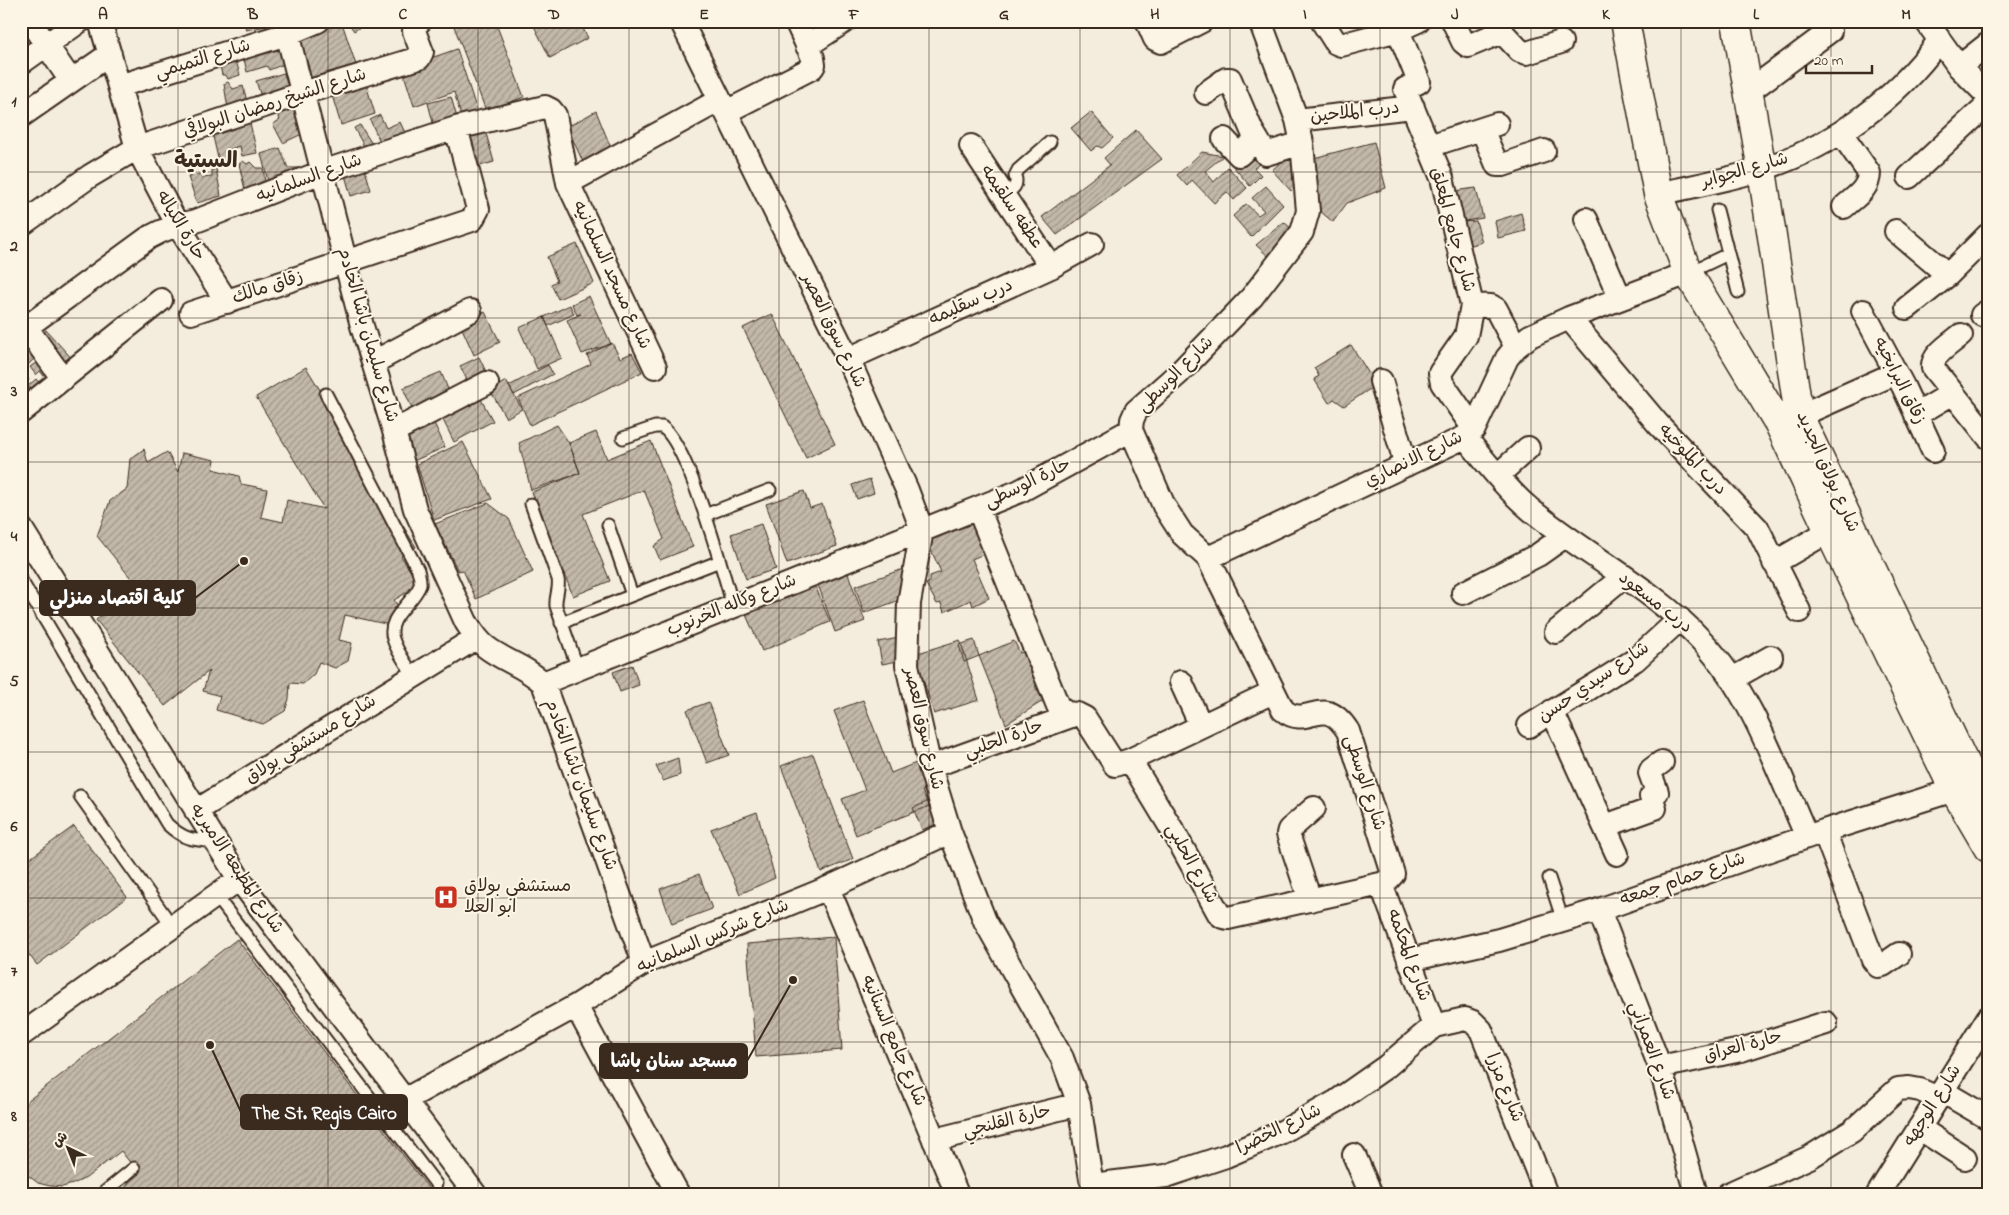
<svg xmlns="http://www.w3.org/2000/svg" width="2009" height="1215" font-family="'Indie Flower','Playpen Sans Arabic',sans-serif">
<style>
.building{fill:url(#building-hatch);stroke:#3b2a1e}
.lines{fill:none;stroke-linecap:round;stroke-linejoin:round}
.lane-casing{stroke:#3b2a1e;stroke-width:15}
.street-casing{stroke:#3b2a1e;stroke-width:26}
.secondary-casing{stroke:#3b2a1e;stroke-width:31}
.lane{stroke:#fcf5e5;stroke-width:11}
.street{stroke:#fcf5e5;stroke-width:22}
.secondary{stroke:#fcf5e5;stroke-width:28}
.grid{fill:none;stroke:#3b2a1e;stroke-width:1;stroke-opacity:0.55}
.labels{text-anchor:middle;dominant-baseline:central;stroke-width:4;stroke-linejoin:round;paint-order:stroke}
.street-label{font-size:18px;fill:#3b2a1e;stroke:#fcf5e5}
.poi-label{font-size:18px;fill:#3b2a1e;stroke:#fcf5e5;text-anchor:start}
.district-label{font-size:22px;font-weight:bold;fill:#3b2a1e;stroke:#fcf5e5}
.leader{fill:none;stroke:#3b2a1e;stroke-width:2}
.callout-dot{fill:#3b2a1e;stroke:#fcf5e5;stroke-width:2}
.callout{fill:#3b2a1e;stroke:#3b2a1e;stroke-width:2}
.callout-label{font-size:19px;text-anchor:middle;font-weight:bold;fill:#fff}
.neatline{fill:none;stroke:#3b2a1e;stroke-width:2}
.grid-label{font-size:16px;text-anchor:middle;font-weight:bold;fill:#3b2a1e}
</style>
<defs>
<pattern id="building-hatch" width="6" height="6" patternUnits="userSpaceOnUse" patternTransform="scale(1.25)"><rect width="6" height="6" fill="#c3b9aa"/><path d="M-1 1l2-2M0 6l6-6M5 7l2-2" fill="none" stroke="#a0978a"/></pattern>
</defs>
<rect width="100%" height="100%" fill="#f4eddd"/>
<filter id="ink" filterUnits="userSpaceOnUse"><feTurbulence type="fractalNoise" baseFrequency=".02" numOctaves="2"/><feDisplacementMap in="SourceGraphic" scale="10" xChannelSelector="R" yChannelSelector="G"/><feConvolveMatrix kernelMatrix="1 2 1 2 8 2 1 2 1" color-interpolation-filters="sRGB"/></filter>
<g filter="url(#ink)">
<path class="building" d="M244,21H276V24L246,30Z
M347,21H364L365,24L354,31Z
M465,21H495L524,97L486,111L454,26Z
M537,21H579L588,38L550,58L533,24Z
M342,23L358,71L312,87L295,39Z
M276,40L284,64L269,70L267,66L247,72L244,59Z
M457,49L477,111L461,116L454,92L414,106L402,68Z
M234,53L240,75L228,79L226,75H222L218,57Z
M284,73L290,94L263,103L256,81Z
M365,81L375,114L341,125L331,92Z
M228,82L233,89L243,86L248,105L228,109L224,84Z
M451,97L458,121L435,130L428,103Z
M297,102L304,133L283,143L273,124L280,120L276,110Z
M596,111L611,148L583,162L567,127Z
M1091,112L1113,138L1102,148L1097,146L1091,151L1071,128Z
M380,115L386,128L400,122L407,137L383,148L370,120Z
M250,123L257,153L242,156L240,146L227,150L230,165L220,167L212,132Z
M360,125L372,144L365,148L354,128Z
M484,126L494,162L473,168L462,132Z
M1136,130L1162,159L1057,235L1042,217L1110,165L1104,158Z
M1374,142L1386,188L1347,203L1333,222L1314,206L1310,159Z
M1253,147L1263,161L1254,168L1261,175L1250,186L1232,165Z
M280,148L288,168H303L269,185L261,154Z
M1294,151L1302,180L1291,191L1272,170Z
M1202,152L1223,156L1205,171L1214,182L1228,167L1247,188L1234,200L1227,192L1214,203L1192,180L1187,186L1177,175Z
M243,161L247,164L250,162L256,168H263L265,181L245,190L239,164Z
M364,166L371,190L351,196L344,172Z
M216,168L221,196L197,203L188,177L200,174L202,178L212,177V170Z
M1266,186L1283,205L1251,237L1233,216L1246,204L1258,215L1264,211L1252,198Z
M1476,188L1483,218L1459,222L1454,191Z
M1521,213L1526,231L1498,238L1495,221Z
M1476,221L1482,242L1465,247L1459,222Z
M1284,222L1293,230L1270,258L1256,245Z
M577,244L594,283L558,299L551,284L557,281L547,257Z
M589,296L611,344L582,354L567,320L581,314L577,315L572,304Z
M570,305L574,314L548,326L544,317Z
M485,312L500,342L474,355L460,324Z
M772,314L835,444L806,458L743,328Z
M544,317L562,358L537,369L519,328Z
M46,330L75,362L62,374L37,338Z
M612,343L620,358L632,353L642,372L530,425L518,398L591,364L587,355Z
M26,344L33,351L31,356L34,359L24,369L21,361L25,358L21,351L25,348L23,346Z
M1351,345L1376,385L1344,406L1334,399L1329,403L1314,379L1319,376L1314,368Z
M479,357L489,378L471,388L460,366Z
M43,358L50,384L40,371L36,375L30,367Z
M548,365L553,374L514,395L509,386Z
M306,367L416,547L401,556L419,585L394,600L400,609L390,625L345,615L339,640L352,643L348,661L335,668L319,662L314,674L303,684L290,683L289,699L285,711L263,724L216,710L220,696L203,691L209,671L165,706L96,620L138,587L97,536L110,501L127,489L130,459L144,449L148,463L167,452L178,472L182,453L215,460L213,469L239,476L241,484L267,489L261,517L283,522L287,500L324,509L256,397Z
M21,370L29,380L23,386L21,384Z
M441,372L452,399L415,415L403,388Z
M36,379L45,389L36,396L28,386Z
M506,381L522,409L506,418L490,390Z
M478,394L493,421L454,442L440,414Z
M434,423L445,447L409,463L398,439Z
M557,425L569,443L580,473L531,490L519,443Z
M596,432L607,459L651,441L693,547L660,560L654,546L664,539L644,490L583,514L610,581L573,596L532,492L580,473L569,443Z
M463,442L492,499L434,520L417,464Z
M870,479L874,493L857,499L852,485Z
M804,491L810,508L822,504L837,546L787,564L766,504Z
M488,503L509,519L533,572L476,599L463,570L458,571L435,524Z
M973,518L988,552L972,559L989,598L973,606L971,600L944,612L941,603L937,604L926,584L930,582V576L941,572L926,539Z
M761,524L776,569L746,579L731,534Z
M846,568L865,621L835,632L816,579Z
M903,569L909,584L908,597L864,613L855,586Z
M812,578L830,622L762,651L743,608Z
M899,638L903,660L882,664L878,642Z
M960,640L979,700L934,714L915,654Z
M974,640L979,656L964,662L959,645Z
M1014,641L1020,653L1030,649L1046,682L1035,686L1043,701L1006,724L979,656Z
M632,665L639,685L620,692L613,672Z
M863,700L891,773L916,763L932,805L856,835L842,799L865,790L834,711Z
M709,702L729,755L707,763L687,710Z
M813,754L853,859L821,872L781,766Z
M678,758L680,775L663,781L656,766Z
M933,787L947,819L922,830L913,808L927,802L922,791Z
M757,812L775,878L740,894L711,829Z
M74,826L127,897L37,965L21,945V865Z
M699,874L712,909L672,924L660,889Z
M834,937L842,1050L756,1057L747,944Z
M237,939L433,1194H121L129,1182L139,1174L121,1151L86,1178L73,1184L62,1187L50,1186L38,1183L21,1170V1109L26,1102Z"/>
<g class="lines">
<g class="lane-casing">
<path id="lane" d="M1004,195C1011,190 1019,187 1015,176L1018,170L1050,142
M1717,210L1738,292
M1688,273L1728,254
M326,394L418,570C419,575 421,581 420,585C413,604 386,617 393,639C397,652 407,665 414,676
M623,438L655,427H662C688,443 723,572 733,606
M531,504L558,579C560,589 555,596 556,606L578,669
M705,515L770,490
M608,525L632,595
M21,580L167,824C184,840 193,840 216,842
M561,623L720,561
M80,796L173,927
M1549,878L1563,921
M216,896L436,1184
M102,1194L134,1168"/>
</g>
<g class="street-casing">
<path id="street" d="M30,21L71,81
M100,21L137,148L177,224L227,302
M284,21L362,326L394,431L415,509L466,622C472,631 477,640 486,647C504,661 527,667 543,683L644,963
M681,21L848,359L907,490L922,530L909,603L907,665L930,767L950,832L985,921L1062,1058L1079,1104L1091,1179L1100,1184L1166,1176L1226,1156L1282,1132L1337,1101L1387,1066L1434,1026L1465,1019L1473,1022L1481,1030L1546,1194
M1147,21L1155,39L1161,42L1202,21
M1322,21L1336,43L1341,45L1398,30L1418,21
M1453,21L1463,42L1468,46L1502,32L1520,51L1527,53L1561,42
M1926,21L1959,67L1988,96
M1398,30L1419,82L1405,89L1442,178L1472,305L1466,336L1440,373L1442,383L1474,429
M807,46L845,21
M21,63L80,21
M1959,67L1988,44
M119,86L287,34L318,21
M1748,92L1830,31
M1206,93L1226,79H1230L1252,131L1266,154L1302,143
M726,112L812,68L814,65L813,58L796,21
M21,116L110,54
M1297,120L1413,107
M1482,129L1497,165H1503L1544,151
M1841,133L1869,173C1869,189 1855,197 1844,207
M1224,139L1239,155L1257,139
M971,146L1051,267
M1429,146L1497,124
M1909,177L1988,104
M568,183L720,100
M1658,194C1692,186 1729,180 1762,169C1833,147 1895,100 1939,41
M1586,219L1620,298
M21,225L90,176L137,148L303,93L419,58L422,52L414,31L415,24L420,21
M1896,231L1948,275
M1472,305L1491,306L1496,309L1516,347
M1907,308L1948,275L1988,235
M1863,311L1903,386L1933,451
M191,313L472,220L478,209L456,128
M1982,315L1988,311
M1569,318L1658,424L1758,529L1799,611
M21,320L63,379
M21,331L148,238C164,229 178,224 196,221L322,172L456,128L545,107L551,110L555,115L568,183L655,367
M1961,335C1952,343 1931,355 1933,368L1988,437
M848,359L1051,267L1092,244
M374,362L470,311
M1381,381L1406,465
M21,412L161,300
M1916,415L1953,393
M1785,422L1896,373
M394,431L487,383
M1465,437C1486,462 1506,489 1531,510C1586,555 1654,589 1702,641C1753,695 1777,770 1807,837
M1498,475L1528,448
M978,508L1058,706L1066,713L1077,714L1085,718L1115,765L1130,760L1273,692
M21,528L239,879L475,1194
M1208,558L1465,437L1474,429L1507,358L1516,347L1530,336L1569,318L1688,273
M1774,563L1829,531
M1463,593L1538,555L1565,536
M1556,632L1623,577
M1732,679L1771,657
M1181,682L1201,726
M543,683L1020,491L1131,430
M1552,711L1617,854
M1529,726L1635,660L1680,619
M1130,760L1176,836L1219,914L1223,917L1228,918L1385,883L1393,874L1348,731C1322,691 1309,731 1283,710L1208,558L1182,534L1164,506L1131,430L1132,420L1136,411L1179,373L1252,297L1302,232L1308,211L1302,143L1297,120L1260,21
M930,767L1077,714
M196,811L476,638
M1605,826L1655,808L1651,797L1657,792L1650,773L1651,770L1662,762
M1824,831L1873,960L1878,966L1883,965L1899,954
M1381,884L1434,1026
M828,888L957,1194
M1310,900L1288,834L1289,830L1314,808
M1599,910L1660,1067L1696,1194
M1409,960L1499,940L1599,910L1824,831L1954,790L1973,781L1988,770
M576,1006L678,1194
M21,1035L239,879
M1660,1067L1741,1050L1826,1023
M1942,1091L1988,1118
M406,1099L576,1006L644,963L828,888L950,832
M1919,1128L1965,1158
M934,1140L1079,1104
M1354,1155L1371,1194
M1728,1194L1810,1157L1852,1131L1898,1089L1909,1088L1920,1090L1931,1095L1936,1100
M1878,1194L1988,1018"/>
</g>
<g class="secondary-casing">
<path id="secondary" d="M1625,21L1658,194L1688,273L1779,424L1829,531L1954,790L1988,848
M1736,21L1762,170L1799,416L1973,781L1988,806"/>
</g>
<use href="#lane" class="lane"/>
<use href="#street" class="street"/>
<use href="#secondary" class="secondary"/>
</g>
</g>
<path class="grid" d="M178,21V1194M328,21V1194M478,21V1194M629,21V1194M779,21V1194M929,21V1194M1080,21V1194M1230,21V1194M1380,21V1194M1531,21V1194M1681,21V1194M1831,21V1194M21,172H1988M21,318H1988M21,462H1988M21,608H1988M21,752H1988M21,898H1988M21,1042H1988"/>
<defs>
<g id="hospital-square" transform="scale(1.25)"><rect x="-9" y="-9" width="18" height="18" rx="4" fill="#c8321e" stroke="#fcf5e5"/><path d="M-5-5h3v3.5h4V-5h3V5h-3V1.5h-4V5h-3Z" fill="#fff"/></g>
</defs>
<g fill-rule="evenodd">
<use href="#hospital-square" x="446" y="897"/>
</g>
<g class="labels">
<g class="street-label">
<text transform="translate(203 60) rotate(-17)">شارع التميمي</text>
<text transform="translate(275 104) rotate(-18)">شارع الشيخ رمضان البولاقي</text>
<text transform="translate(1355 113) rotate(-6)">درب الملاحين</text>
<text transform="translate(1745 171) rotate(-16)">شارع الجوابر</text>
<text transform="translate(309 179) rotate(-20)">شارع السلمانيه</text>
<text transform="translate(1011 207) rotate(56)">عطفه سلقيمه</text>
<text transform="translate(180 226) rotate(59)">حارة الكياله</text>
<text transform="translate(1452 230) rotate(75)">شارع جامع المعلق</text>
<text transform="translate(611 275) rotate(65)">شارع مسجد السلمانيه</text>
<text transform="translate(268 288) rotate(-18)">زقاق مالك</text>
<text transform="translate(971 303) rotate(-24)">درب سقليمه</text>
<text transform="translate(833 331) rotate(64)">شارع سوق العصر</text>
<text transform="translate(367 335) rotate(74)">شارع سليمان باشا الخادم</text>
<text transform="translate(1176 375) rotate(-45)">شارع الوسطى</text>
<text transform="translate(1899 381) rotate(63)">زقاق البرابخيه</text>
<text transform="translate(1414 460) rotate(-26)">شارع الانصاري</text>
<text transform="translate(1692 460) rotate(47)">درب الملوخيه</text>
<text transform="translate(1827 472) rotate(66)">شارع بولاق الجديد</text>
<text transform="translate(1028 484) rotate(-26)">حارة الوسطى</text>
<text transform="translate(1655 603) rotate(38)">درب مسعود</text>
<text transform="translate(732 606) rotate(-22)">شارع وكاله الخرنوب</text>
<text transform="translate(1594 683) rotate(-34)">شارع سيدي حسن</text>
<text transform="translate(923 729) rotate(77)">شارع سوق العصر</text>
<text transform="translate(311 740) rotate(-32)">شارع مستشفى بولاق</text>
<text transform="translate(1004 740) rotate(-20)">حارة الحلبي</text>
<text transform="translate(1364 783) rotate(72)">شارع الوسطى</text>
<text transform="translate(580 785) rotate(70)">شارع سليمان باشا الخادم</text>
<text transform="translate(1191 864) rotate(61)">شارع الحلبي</text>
<text transform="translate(236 869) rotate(56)">شارع المطبعه الاميريه</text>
<text transform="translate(1683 880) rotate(-19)">شارع حمام جمعه</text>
<text transform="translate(713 937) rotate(-23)">شارع شركس السلمانيه</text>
<text transform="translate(1408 955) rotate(70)">شارع المحكمه</text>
<text transform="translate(893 1041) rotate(67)">شارع جامع السنانيه</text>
<text transform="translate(1743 1047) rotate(-15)">حارة العراق</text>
<text transform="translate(1651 1051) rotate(70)">شارع العمراني</text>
<text transform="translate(1504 1088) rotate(68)">شارع مزرا</text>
<text transform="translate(1933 1106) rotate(-58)">شارع الوجهه</text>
<text transform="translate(1007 1122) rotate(-14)">حارة القلنجي</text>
<text transform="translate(1279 1130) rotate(-26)">شارع الخضرا</text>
</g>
<g class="poi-label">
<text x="464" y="887">مستشفي بولاق<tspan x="464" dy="21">ابو العلا</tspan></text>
</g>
<g class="district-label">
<text x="206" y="162">السبتية</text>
</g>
</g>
<path class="leader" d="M244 561L195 598M793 980L747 1061M210 1045L241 1112"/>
<g class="callout-dot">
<circle cx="244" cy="561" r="5"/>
<circle cx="793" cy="980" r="5"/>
<circle cx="210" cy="1045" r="5"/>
</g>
<g class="callout">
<rect x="40" y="581" width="155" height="34" rx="5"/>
<rect x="600" y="1044" width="147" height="34" rx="5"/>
<rect x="241" y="1095" width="166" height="34" rx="5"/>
</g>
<g class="callout-label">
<text x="117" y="604">كلية اقتصاد منزلي</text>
<text x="674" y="1067">مسجد سنان باشا</text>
<text x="324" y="1119">The St. Regis Cairo</text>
</g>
<rect width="2009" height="1215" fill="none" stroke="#fcf5e5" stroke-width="55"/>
<g transform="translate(68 1148) rotate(317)" stroke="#fcf5e5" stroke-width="4" paint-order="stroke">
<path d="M0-4L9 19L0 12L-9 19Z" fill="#3b2a1e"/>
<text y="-8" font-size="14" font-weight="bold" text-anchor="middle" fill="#3b2a1e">ش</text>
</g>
<path d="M1806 65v8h66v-8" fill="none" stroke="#3b2a1e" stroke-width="2.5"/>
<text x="1814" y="65" font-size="15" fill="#3b2a1e" stroke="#fcf5e5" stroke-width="4" paint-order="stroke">20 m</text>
<rect x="28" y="28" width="1954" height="1160" class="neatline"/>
<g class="grid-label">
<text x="103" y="19">A</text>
<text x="253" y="19">B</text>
<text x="403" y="19">C</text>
<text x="554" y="19">D</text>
<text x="704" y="19">E</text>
<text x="854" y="19">F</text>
<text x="1004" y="19">G</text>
<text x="1155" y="19">H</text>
<text x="1305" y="19">I</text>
<text x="1455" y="19">J</text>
<text x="1606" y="19">K</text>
<text x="1756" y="19">L</text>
<text x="1906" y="19">M</text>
<text x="14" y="106">1</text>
<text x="14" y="251">2</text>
<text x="14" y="396">3</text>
<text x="14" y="541">4</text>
<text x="14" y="686">5</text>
<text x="14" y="831">6</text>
<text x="14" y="976">7</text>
<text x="14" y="1121">8</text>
</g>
</svg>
